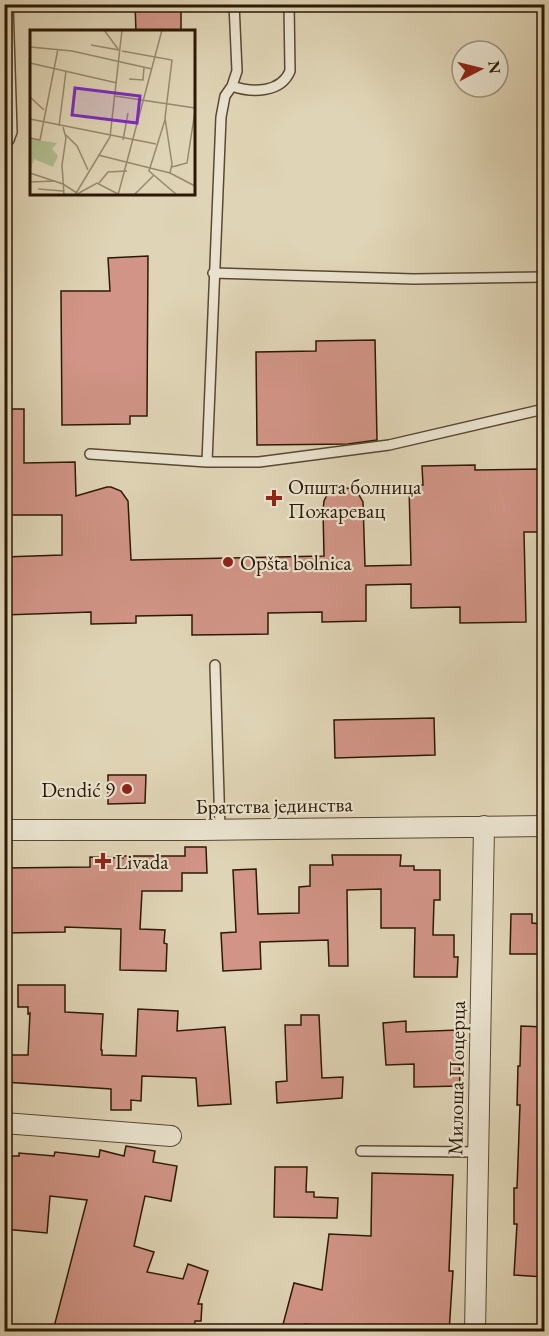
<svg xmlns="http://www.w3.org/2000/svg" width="549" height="1336" font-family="'EB Garamond',serif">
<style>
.building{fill:#d19486;stroke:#2c1906;stroke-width:1.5}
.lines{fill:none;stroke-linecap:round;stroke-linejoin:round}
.lane-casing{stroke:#594832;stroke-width:12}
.street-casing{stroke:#594832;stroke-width:22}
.lane{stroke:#eae3cf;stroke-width:9}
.street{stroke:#eae3cf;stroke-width:20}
.poi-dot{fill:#8f2418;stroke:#eae3cf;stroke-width:2}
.labels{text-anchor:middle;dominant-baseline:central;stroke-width:4.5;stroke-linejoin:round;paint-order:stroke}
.poi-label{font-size:21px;fill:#2c1906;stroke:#eae3cf;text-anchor:start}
.street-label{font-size:21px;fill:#2c1906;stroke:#eae3cf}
.inset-road{fill:none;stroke:#97896f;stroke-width:1.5}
.view{fill:#7b2cbf;fill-opacity:0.15;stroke:#7b2cbf;stroke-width:3}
.inset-edge{fill:none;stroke:#2c1906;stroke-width:3}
</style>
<rect width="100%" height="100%" fill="#dfd4b5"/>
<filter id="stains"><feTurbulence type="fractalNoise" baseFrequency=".00333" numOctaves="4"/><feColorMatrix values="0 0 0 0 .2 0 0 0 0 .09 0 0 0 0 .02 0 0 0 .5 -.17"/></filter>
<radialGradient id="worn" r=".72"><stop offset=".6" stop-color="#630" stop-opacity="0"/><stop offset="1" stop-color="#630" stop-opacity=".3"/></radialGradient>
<path class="building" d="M135,4H181V32H136Z
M148,256L147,416H130V424L62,425L61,291H110L108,258Z
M375,340L377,440L348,444L257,445L256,352L316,351V341Z
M4,409H24V463L75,462L76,496L107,487H111L121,491L128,501L131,560L324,556L323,510L324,501L327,495L332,491L342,487L351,489L355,491L359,495L363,502L365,566L411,565L409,486L423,485L422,466L475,465V470L542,469L543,532H524L526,622L460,623V607L411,608V584L366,585V621L322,622V612L268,613V634L192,635V615L136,616V623L91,624V612L4,615V557L62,555V515H4Z
M434,718L435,755L335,758L334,720Z
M108,775H146L145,803L108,804Z
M185,847H206L207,873H182V891H142L140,929L165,930L164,943L167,944L166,971L120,970L121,929L65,927V932L4,933V868L90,867V857L123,858V856H185Z
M332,855H401L400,866H414V870H440V900H434L433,935H454V957H458L457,977H414L415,928H381V889L347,890L348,966H329L328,940L260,942L261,969L223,971L221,933L236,932L233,870L256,869L258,914L299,913V887L310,886V865H333Z
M511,914H532V923L541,924L540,954H510Z
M18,985H65V1012L103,1014L101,1050H102V1055L136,1056L138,1009L178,1011L177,1031L225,1027L231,1104L198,1106L196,1078L142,1076L141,1101L131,1100V1110H111V1089L4,1082V1055H28L30,1013L28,1014V1007H18Z
M301,1015H319L322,1078L343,1077L342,1098L277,1103L276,1082L287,1081L285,1025H301Z
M406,1021V1032L458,1030L460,1086L414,1087V1064L386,1065L383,1023Z
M521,1026L544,1027V1277L514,1275L517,1224H514V1188H517L520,1105H517L518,1066H520Z
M126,1146L155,1151L153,1162L177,1166L171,1201L145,1196L134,1246L154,1252L147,1272L183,1279L188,1264L208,1271L198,1304H202L201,1321H195L194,1332H124L106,1326L105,1332H98L74,1326L73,1331L54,1327L87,1200L50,1196L47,1233L4,1229V1211H6L12,1156H19V1153L54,1156L55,1152L99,1157L100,1150L124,1156Z
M275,1167H307L306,1192H314V1197L338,1198L337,1218L274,1217Z
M372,1173L453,1175L449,1271H453L449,1332H361V1329L305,1324L303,1332H281L294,1283L322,1290L329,1234L371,1236Z"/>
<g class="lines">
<g class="lane-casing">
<path id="lane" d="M232,86C252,93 281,93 290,71L289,4
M4,145L9,140L12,132L8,4
M213,273L414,279L544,277
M90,454L207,462L221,117L225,96L232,86L237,71L234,4
M207,462H259L389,445L544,409
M215,665L220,829
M361,1151L478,1152"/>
</g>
<g class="street-casing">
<path id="street" d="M4,830H200L544,826
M4,1123L171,1136
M475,1332L484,826"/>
</g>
<use href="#lane" class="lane"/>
<use href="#street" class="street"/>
</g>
<g class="poi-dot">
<path d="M271 489h6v6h6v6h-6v6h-6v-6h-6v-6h6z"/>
<circle cx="228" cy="562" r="6"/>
<circle cx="127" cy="789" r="6"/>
<path d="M100 852h6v6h6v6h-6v6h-6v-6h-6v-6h6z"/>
</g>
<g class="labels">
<g class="poi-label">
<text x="288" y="486">Општа болница<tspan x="288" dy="24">Пожаревац</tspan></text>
<text x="240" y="562">Opšta bolnica</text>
<text x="115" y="789" text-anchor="end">Dendić 9</text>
<text x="115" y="861">Livada</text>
</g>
<g class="street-label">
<text transform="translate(274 805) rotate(-1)">Братства јединства</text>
<text transform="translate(456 1078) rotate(-89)">Милоша Поцерца</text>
</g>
</g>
<g transform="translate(30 30)">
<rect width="165" height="165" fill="#dfd4b5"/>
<path d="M0,109L27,113L22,119L28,126L23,137L4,129L0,142Z" fill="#afbd90"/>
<path class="inset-road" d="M74,0L88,19M61,15L89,20M0,17L42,21L122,39M92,21L142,30L135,88L142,134L140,143M0,33L87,53M99,49L113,50L114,37M85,66L165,78M0,67L14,80M0,89L126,114M135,90L119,141L147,165M29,96L36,41M33,97L36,108L32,135L34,165M36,105L47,116L58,140M0,108L10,110L28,19M93,110L98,83M68,125L140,143L165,156M142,137L157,133L165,81M0,143L33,154L50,165M0,152L24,151M69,153L78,142L97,141M8,159L33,161M49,163L67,153L88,164M45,165L80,107L92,0M88,165L132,0M104,165L124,145"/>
<path class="view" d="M45,58L110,66L107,93L42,85Z"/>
<rect width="165" height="165" class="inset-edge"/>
</g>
<rect width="549" height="1336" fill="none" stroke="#dfd4b5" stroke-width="24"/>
<rect x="6" y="6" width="537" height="1324" fill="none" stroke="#2c1906" stroke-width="3"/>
<rect x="12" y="12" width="525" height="1312" fill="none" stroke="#2c1906" stroke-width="1.5"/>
<g transform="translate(480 69) rotate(83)"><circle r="28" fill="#eae3cf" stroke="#9e927f" stroke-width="1.5"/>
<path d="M0-4.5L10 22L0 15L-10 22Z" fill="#8f2418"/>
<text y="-9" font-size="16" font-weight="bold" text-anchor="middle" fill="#2c1906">N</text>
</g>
<rect width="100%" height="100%" filter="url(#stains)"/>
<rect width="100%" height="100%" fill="url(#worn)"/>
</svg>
